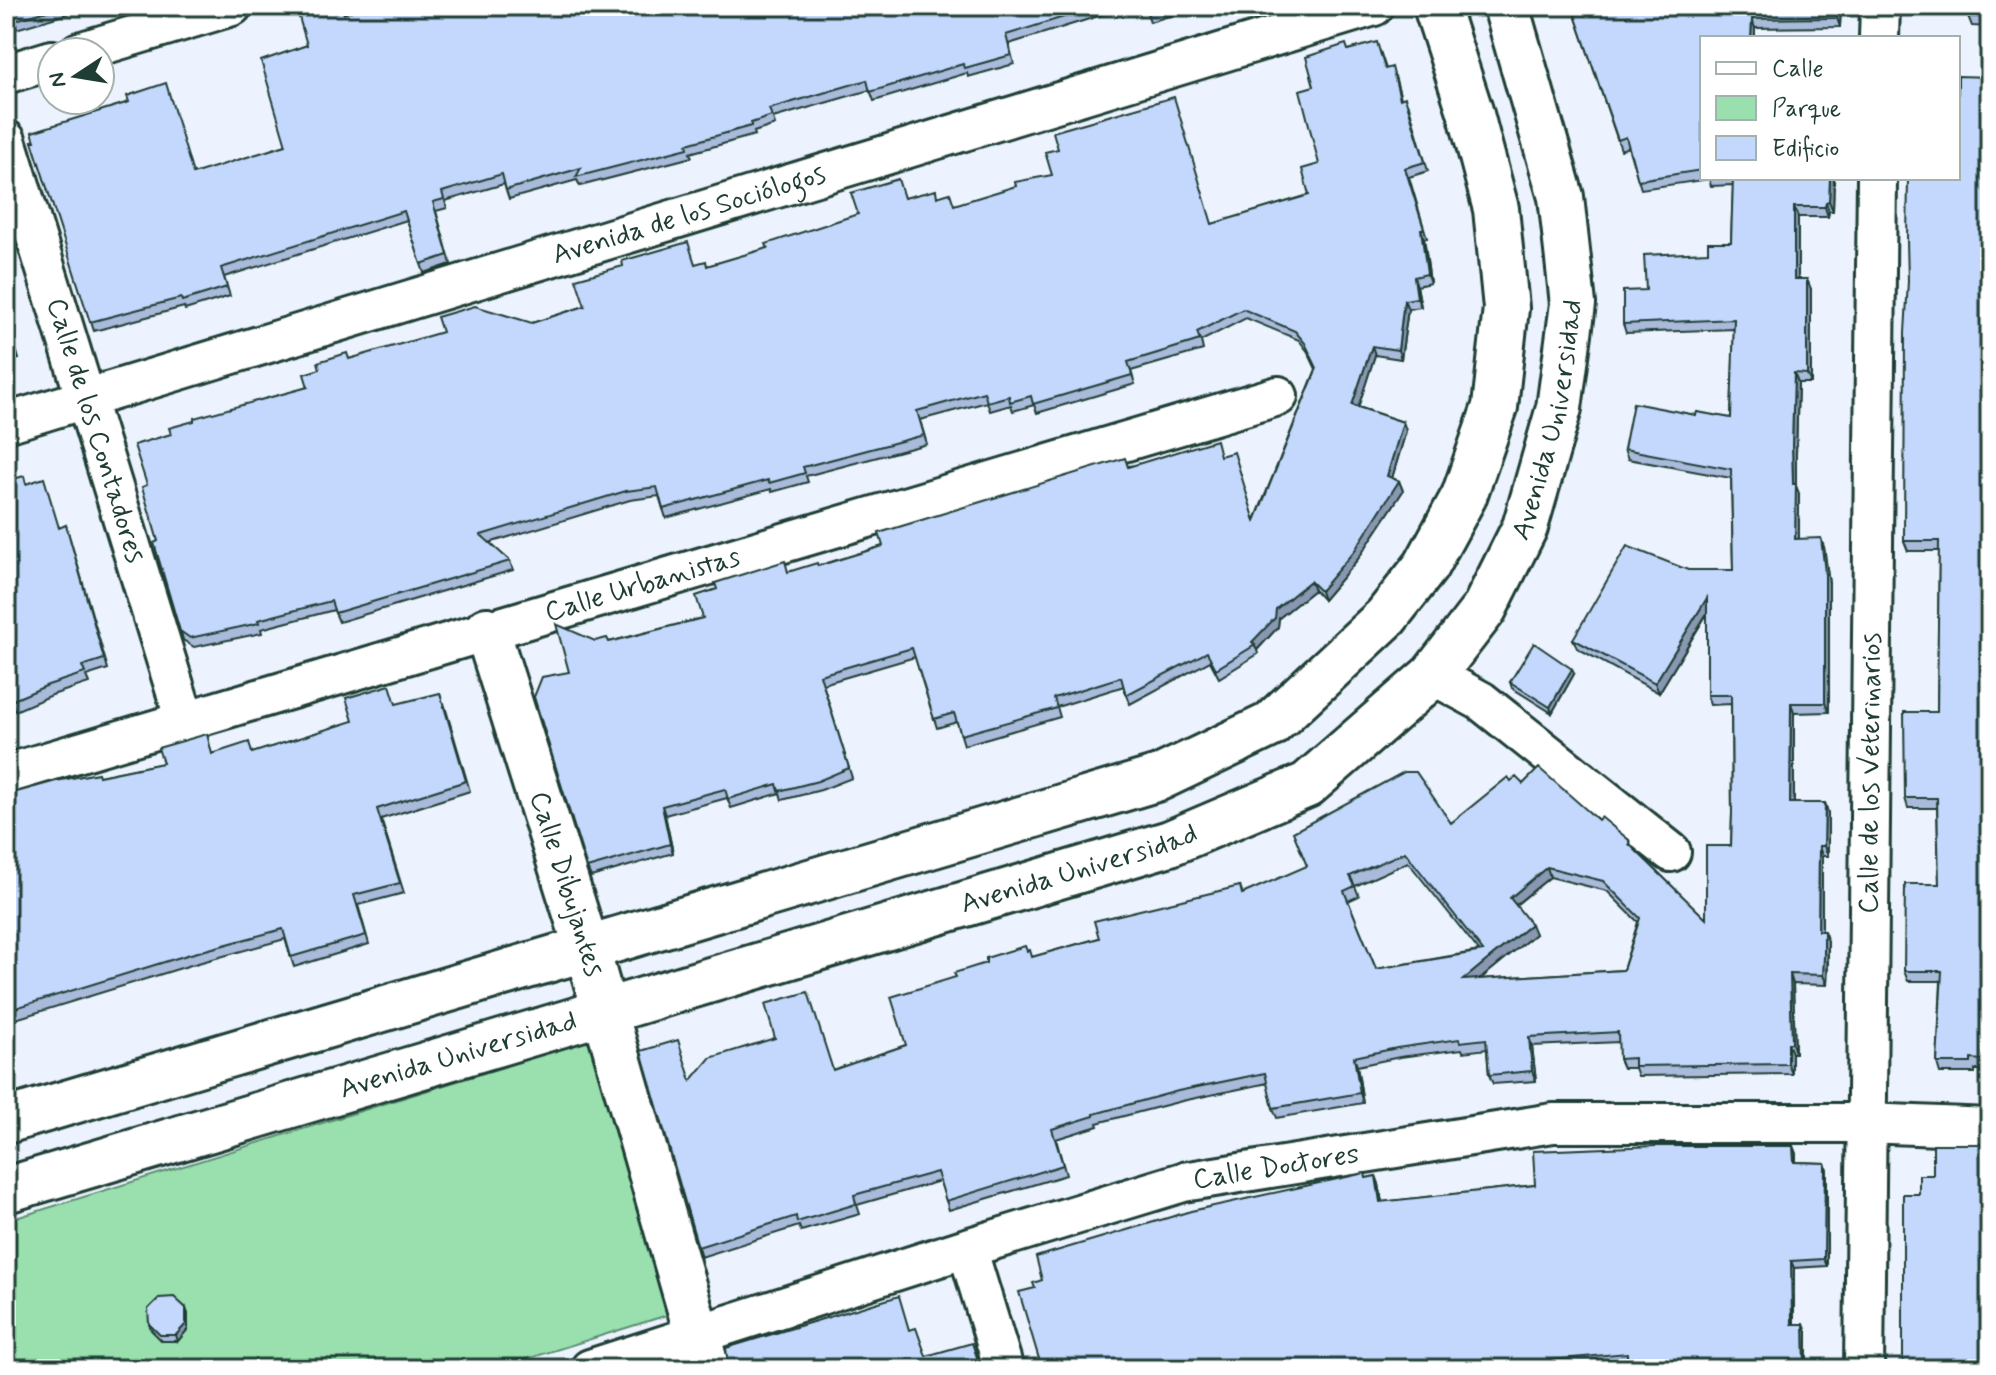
<svg xmlns="http://www.w3.org/2000/svg" width="1996" height="1375" font-family="Mynerve,sans-serif">
<style>
.green{fill:#99e0ae;stroke:#5c8e71;stroke-width:2}
.lines{fill:none;stroke-linecap:round;stroke-linejoin:round}
.street-casing{stroke:#1f3d34;stroke-width:44}
.secondary-casing{stroke:#1f3d34;stroke-width:50}
.street{stroke:#fff;stroke-width:38}
.secondary{stroke:#fff;stroke-width:44}
.wall{fill:#a9bada;stroke:#1f3d34;stroke-width:2;fill-rule:evenodd}
.shaded-wall{fill:#8997b1;stroke:#1f3d34;stroke-width:2}
.building{fill:#c4d8fd;stroke:#1f3d34;stroke-width:2;fill-rule:evenodd}
.labels{text-anchor:middle;dominant-baseline:central;stroke-width:8;stroke-linejoin:round;paint-order:stroke}
.street-label{font-size:28px;fill:#1f3d34;stroke:#fff}
</style>
<rect width="100%" height="100%" fill="#edf3fe"/>
<filter id="ink" filterUnits="userSpaceOnUse"><feTurbulence type="fractalNoise" baseFrequency=".0125" numOctaves="2"/><feDisplacementMap in="SourceGraphic" scale="16" xChannelSelector="R" yChannelSelector="G"/><feConvolveMatrix kernelMatrix="1 2 1 2 8 2 1 2 1" color-interpolation-filters="sRGB"/></filter>
<g filter="url(#ink)">
<path class="green" d="M593,1039L677,1312L495,1369H6V1221Z"/>
<g class="lines">
<g class="street-casing">
<g id="street">
<path d="M1879,38L1880,6"/>
<path d="M79,52L232,6"/>
<path d="M6,74L52,60"/>
<path id="s1" d="M6,140L185,721"/>
<path id="s2" d="M6,423L1374,6"/>
<path d="M1433,675L1481,701L1671,852"/>
<path id="s3" d="M6,774L1278,396"/>
<path d="M967,1248L1004,1369"/>
<path id="s4" d="M590,1369L967,1248L1183,1182L1553,1123H1865L1990,1128"/>
<path id="s5" d="M1864,1369L1877,178"/>
</g>
</g>
<g class="secondary-casing">
<g id="secondary">
<path id="s6" d="M487,630L587,949L707,1369"/>
<path d="M6,1121L1159,778L1270,725L1386,617L1426,566L1464,496L1495,407L1506,308L1496,209L1470,111L1436,6"/>
<path id="s7" d="M6,1190L1170,843L1307,785L1433,675L1484,609L1525,527L1559,408L1573,304L1561,197L1506,6"/>
</g>
</g>
<use href="#street" class="street"/>
<use href="#secondary" class="secondary"/>
</g>
<path class="wall" d="M6,6H94L6,32Z
M363,6H1131L1009,44L1014,64L968,77L967,73L874,101L870,90L773,118L775,125L754,132L755,135L690,153L692,157L580,186L577,180L509,199L504,184L445,201L447,208L436,211L451,264L424,273L407,220L224,277L230,296L185,310L184,307L94,331L32,141L129,102L194,174L286,145L307,45L344,14Z
M1145,6H1201L1150,22Z
M1572,6H1841L1840,27L1755,28V38H1702V178H1834L1833,211H1829L1828,217H1798V279L1811,289V383H1798L1796,454V486L1799,494V539L1824,547L1829,583V712L1794,713V803H1825L1828,813V856H1822V931L1828,941V966L1827,985L1793,984L1795,1053H1792V1074L1638,1076L1635,1068H1623L1619,1059V1042L1532,1046L1536,1081L1493,1084L1489,1075L1487,1049L1463,1052L1462,1049L1400,1057L1357,1066L1363,1103L1277,1118L1273,1108L1268,1083L1182,1101L1097,1123L1098,1126L1056,1139L1066,1175L949,1210L940,1181L857,1205L860,1214L801,1231L799,1226L701,1257L698,1247L692,1081L833,1070L906,1045L956,977L1027,951L1032,957L1099,938L1240,886L1243,894L1451,823L1511,781L1523,784L1598,820L1629,840L1632,847L1706,919L1731,846L1732,813L1731,704L1710,705L1707,695V614L1659,693L1577,648L1573,639L1688,570H1733L1731,478L1628,459L1624,449L1696,415L1731,418L1734,329L1626,333L1623,324L1646,290L1708,252L1731,242L1733,185L1711,186L1709,179L1641,189L1628,147L1621,150ZM1408,862L1479,951L1376,969L1348,901L1359,896L1355,886ZM1550,877L1607,891L1638,922L1623,970L1480,979L1535,934L1516,905Z
M1990,6V27L1972,26L1968,16Z
M1348,50L1380,51L1386,69L1395,76L1401,98L1409,106L1428,171L1409,177L1427,238H1424L1430,283L1417,286L1421,307L1408,309L1401,359L1375,355L1358,407L1403,422L1406,431L1392,478L1399,481L1403,491L1358,559L1323,600L1314,590L1279,618L1278,627L1257,650L1258,654L1219,678L1210,661L1130,704L1124,686L1057,707L1060,717L964,745L957,722L937,728L915,657L823,684L852,778L821,790L782,800L780,793L731,808L727,798L665,815L673,853L591,877L587,868L569,672L595,641L609,642L703,618L788,572L818,566L883,546L1128,466L1221,456L1255,520L1316,369L1308,352L1299,340L1246,318L1201,341L1203,350L1131,371L1135,384L1037,413L1034,405L1013,411L1011,405L990,411L987,402L920,420L927,444L806,476L808,482L772,492L771,489L666,518L659,496L630,500L489,543L510,561L513,570L339,622L334,610L261,629L262,633L194,647L183,640L158,541L147,485L171,434L308,387L320,369L349,359L532,323L585,306L695,264L707,266L768,248L904,198L938,196L954,205L1213,224L1309,195L1319,164L1314,86Z
M1990,77V1063H1987V1070H1975V1073H1940L1937,1063L1941,981H1908L1904,971L1939,884L1937,808H1908L1905,798L1937,712L1939,551H1908L1904,541Z
M6,317L19,359L6,362Z
M6,481L26,483L60,528L66,525L108,669L86,676L89,683L52,695L15,711L12,704L6,706Z
M1574,674L1552,713L1512,688L1510,682Z
M444,703L470,791L381,819L404,893L358,905L369,944L294,967L285,939L191,965L6,1022V795L213,753H253L353,721L396,704Z
M1793,1146L1796,1154V1162L1825,1163L1827,1170V1266L1794,1268V1324L1807,1332V1369H1627V1361L1537,1369H1042L1035,1288L1367,1178L1376,1176L1379,1184L1382,1202L1535,1185Z
M188,1314V1329L178,1341H162L151,1330L149,1324Z"/>
<path class="shaded-wall" d="M1837,6H1841L1840,27L1837,18Z
M1752,19L1755,28V38H1751Z
M1830,178H1834L1833,211L1829,201Z
M1826,202L1829,211L1828,217L1825,207Z
M1794,207L1798,217V288L1794,279Z
M1421,229L1424,238L1430,283L1427,274Z
M1414,277L1417,286L1421,307L1417,298Z
M1807,279L1811,289V383L1807,374Z
M1404,300L1408,309L1401,359L1398,350Z
M1372,346L1375,355L1356,414L1352,405Z
M1794,373L1798,383L1796,454V486L1799,494V548L1795,539L1793,484L1792,445Z
M1403,422L1406,431L1390,485L1387,476Z
M1399,481L1403,491L1358,559L1323,600L1320,591Z
M1821,538L1824,547L1829,583V712L1825,703Z
M1310,581L1314,590L1279,618L1278,627L1257,650L1252,642L1276,609Z
M1707,598L1710,608L1659,693L1655,683Z
M1572,669L1574,674L1552,713L1550,707Z
M1791,703L1794,713V812L1790,803Z
M1825,803L1828,813V856L1824,846Z
M662,806L665,815L673,853L670,844Z
M1819,846L1822,856V941L1818,931Z
M1547,867L1550,877L1513,907L1510,898Z
M1531,924L1535,934L1467,990L1463,980Z
M1824,931L1828,941L1827,985L1823,975Z
M1790,974L1793,984L1795,1053L1792,1043Z
M1529,1037L1532,1046L1536,1081L1532,1071Z
M1788,1043L1792,1053V1074L1788,1064Z
M1983,1053L1987,1063V1070L1983,1060Z
M1354,1057L1357,1066L1363,1103L1360,1093Z
M1793,1146L1796,1154V1169L1794,1162Z
M1825,1163L1827,1170V1266L1824,1259Z
M1376,1176L1379,1184L1383,1210L1380,1202Z
M1791,1261L1794,1268V1332L1792,1324Z
M186,1308L188,1314V1329L178,1341L176,1335Z
M1804,1324L1807,1332V1369H1805Z"/>
<path class="building" d="M6,6H64L6,23Z
M338,6H341L344,14L363,6H1099L1006,35L1011,55L965,68L963,64L870,92L867,80L769,109L772,116L751,123V126L687,144L688,148L576,177L581,168L506,190L502,174L442,192L444,199L433,202L448,255L421,264L404,211L221,268L227,287L182,301L181,298L90,322L32,141H35L32,132L129,102L127,96L166,83L193,174L286,145L261,61L307,45L299,17Z
M1145,6H1168L1147,13Z
M1572,6H1837V18L1752,19L1751,38H1702V170L1638,180L1626,137L1618,140Z
M1969,6H1990V17L1968,16Z
M1377,42L1385,69L1392,67L1400,99L1405,97L1425,162L1405,168L1424,229H1421L1427,274L1414,277L1417,298L1404,300L1398,350L1372,346L1352,405L1403,422L1387,476L1399,481L1355,550L1320,591L1310,581L1276,609L1275,618L1252,642L1255,645L1216,669L1207,652L1126,695L1121,677L1054,698L1057,708L961,735L954,713L934,719L912,648L820,675L849,768L818,781L779,791L777,784L728,799L725,789L662,806L670,844L587,868L534,697L542,677L569,672L556,624L595,641L607,638L609,642L703,618L696,596L717,589L715,583L785,561L788,572L817,563L818,566L883,546L879,533L1125,458L1128,467L1216,440L1220,456L1234,452L1255,521L1317,368L1305,343L1295,331L1243,309L1197,332L1200,340L1128,362L1132,375L1033,404L1031,396L1010,402L1009,396L987,402L984,392L917,411L924,435L803,467L805,473L769,483L768,480L663,509L657,487L626,491L481,535L510,561L335,613L331,601L258,620L259,623L190,638L180,631L154,543L158,541L142,487L147,485L134,445L171,434L169,428L194,421V418L308,387L304,374L320,369L318,362L347,353L349,359L442,332L437,317L475,306L532,323L585,306L576,279L623,266L622,261L688,242L695,264L706,261L707,266L768,248L766,244L858,214L851,193L898,179L904,198L936,190L937,197L950,193L954,205L1016,186L1015,182L1052,175L1045,152L1058,149L1053,132L1174,97L1212,224L1309,195L1302,169L1319,164L1300,90L1314,86L1306,57L1346,44L1348,50Z
M1958,76L1990,77V1053H1983V1060L1971,1059V1063H1937L1942,971H1904L1905,884H1939L1937,798H1905L1904,712H1937L1939,541H1904L1905,333L1908,281L1907,240L1908,178H1958Z
M1733,178H1830L1829,201L1826,202L1825,207H1794V279H1807V374L1794,373L1792,445L1793,484H1796L1795,539L1821,538L1825,573V703H1791L1790,803H1825L1824,846H1819L1818,931H1824V956L1823,975L1790,974L1792,1043H1788V1064L1634,1066V1058L1619,1059L1618,1032L1529,1037L1532,1071L1489,1075L1486,1039L1460,1042L1459,1039L1397,1048L1354,1057L1360,1093L1273,1108L1265,1073L1178,1091L1094,1114V1116L1052,1129L1063,1165L946,1201L937,1172L854,1195L856,1204L797,1222L796,1216L698,1247L641,1051L678,1040L691,1081L710,1058L775,1038L765,1004L808,992L833,1070L906,1045L891,997L956,977L954,973L986,963V958L1025,946L1027,951L1030,950L1032,957L1099,938L1094,921L1240,886L1242,894L1307,866L1293,832L1404,772H1416L1451,823L1508,777L1511,781L1516,777L1523,784L1539,768L1598,820L1601,817L1629,840V844L1706,919V846H1731L1732,813L1731,695H1707V598L1655,683L1573,639L1627,546L1688,570H1733L1731,469L1624,449L1633,403L1696,415L1697,412L1731,418L1734,319L1623,324V291L1646,290L1644,255L1708,252V242H1731ZM1405,852L1483,951L1376,969L1344,891L1355,886L1350,876ZM1547,867L1603,881L1640,918L1623,970L1463,980L1531,924L1510,898Z
M6,320L14,345L6,348Z
M24,476L26,484L44,478L59,528L66,525L104,659L82,666L85,673L48,685L11,701L10,694L6,695V481Z
M1534,643L1572,669L1550,707L1510,682Z
M390,685L396,704L440,693L466,781L377,809L400,883L354,895L366,935L291,957L283,929L187,955L6,1011V795L56,781L98,773L99,776L163,763L158,748L207,734L212,754L249,742L252,753L353,721L346,698Z
M1933,1144H1990V1369H1903V1194H1919V1175H1933Z
M1656,1146H1793L1794,1162L1825,1163L1824,1259L1791,1261L1792,1324H1804L1805,1369H1627V1353L1473,1367V1369H1042L1019,1292L1035,1288L1033,1283L1042,1280L1036,1257L1191,1211L1365,1173L1366,1178L1376,1176L1380,1202L1535,1185L1533,1151Z
M899,1296L909,1330L916,1328L926,1356L972,1343L981,1369H726L728,1365L726,1348Z
M174,1297L186,1308V1324L176,1335H160L149,1324L148,1309L159,1298Z"/>
</g>
<g class="labels">
<g class="street-label">
<text stroke="none"><textPath href="#s2" startOffset="714">Avenida de los Sociólogos</textPath></text>
<text stroke="none"><textPath href="#s7" startOffset="1816">Avenida Universidad</textPath></text>
<text stroke="none"><textPath href="#s1" startOffset="304">Calle de los Contadores</textPath></text>
<text stroke="none"><textPath href="#s3" startOffset="664">Calle Urbanistas</textPath></text>
<text stroke="none"><textPath href="#s5" startOffset="596">Calle de los Veterinarios</textPath></text>
<text stroke="none"><textPath href="#s7" startOffset="1120">Avenida Universidad</textPath></text>
<text stroke="none"><textPath href="#s6" startOffset="266">Calle Dibujantes</textPath></text>
<text stroke="none"><textPath href="#s7" startOffset="472">Avenida Universidad</textPath></text>
<text stroke="none"><textPath href="#s4" startOffset="716">Calle Doctores</textPath></text>
</g>
</g>
<rect width="1996" height="1375" fill="none" stroke="#fff" stroke-width="32"/>
<rect x="16" y="16" width="1964" height="1343" fill="none" stroke="#1f3d34" stroke-width="3" filter="url(#ink)"/>
<rect x="1700" y="36" width="260" height="144" fill="#ffffff" stroke="#a5b1ae" stroke-width="2"/>
<rect x="1716" y="62" width="40" height="12" fill="#ffffff" stroke="#a5b1ae" stroke-width="2"/>
<text x="1772" y="76" font-size="24" fill="#1f3d34">Calle</text>
<rect x="1716" y="96" width="40" height="24" fill="#99e0ae" stroke="#a5b1ae" stroke-width="2"/>
<text x="1772" y="116" font-size="24" fill="#1f3d34">Parque</text>
<rect x="1716" y="136" width="40" height="24" fill="#c4d8fd" stroke="#a5b1ae" stroke-width="2"/>
<text x="1772" y="156" font-size="24" fill="#1f3d34">Edificio</text>
<g transform="translate(76 76) rotate(258)"><circle r="38" fill="#ffffff" stroke="#a5b1ae" stroke-width="2"/>
<path d="M0-6L14 30L0 20L-14 30Z" fill="#1f3d34"/>
<text y="-12" font-size="22" font-weight="bold" text-anchor="middle" fill="#1f3d34">N</text>
</g>
</svg>
